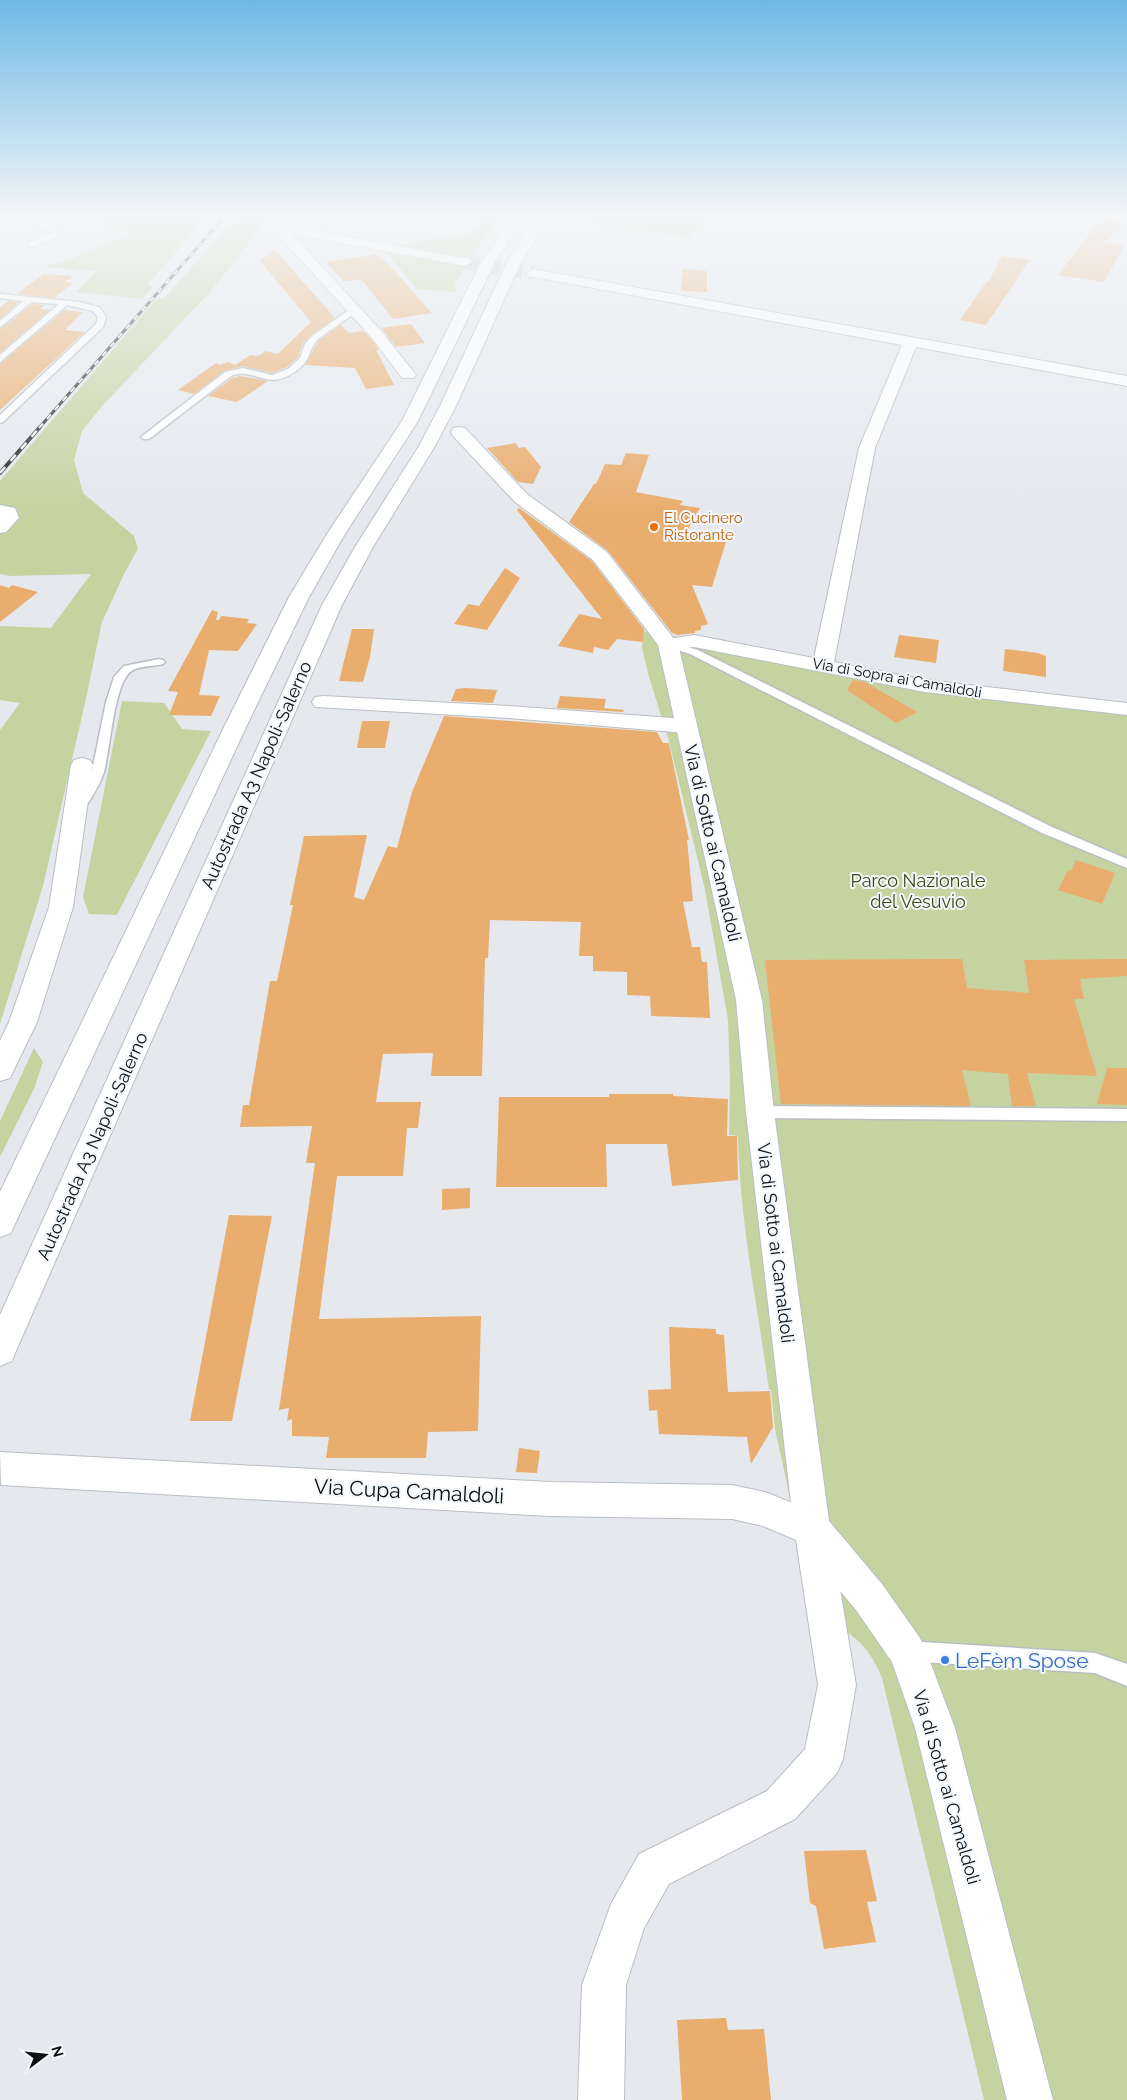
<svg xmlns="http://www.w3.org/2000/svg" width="1127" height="2100" font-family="Raleway,sans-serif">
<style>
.green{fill:#c5d3a1}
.building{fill:#e9ad6e}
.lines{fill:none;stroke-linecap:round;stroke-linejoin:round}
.street-tunnel{stroke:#c5c8cd;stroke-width:14;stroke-dasharray:14 8;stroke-linecap:butt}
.lane-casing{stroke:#b9bec2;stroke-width:3}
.street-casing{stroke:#b9bec2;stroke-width:2}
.secondary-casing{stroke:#b9bec2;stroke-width:2}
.highway-casing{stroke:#b9bec2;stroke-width:2}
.lane{fill:#fff;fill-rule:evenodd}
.street{fill:#fff;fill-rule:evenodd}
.secondary{fill:#fff;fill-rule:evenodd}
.highway{fill:#fff;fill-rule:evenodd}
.rail-far1-casing{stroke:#292b2d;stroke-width:3}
.rail-casing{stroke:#292b2d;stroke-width:4}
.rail-far1{stroke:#f2f7fb;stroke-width:2;stroke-dasharray:6;stroke-linecap:butt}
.rail{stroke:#f2f7fb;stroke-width:2.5;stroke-dasharray:8;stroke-linecap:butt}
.food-dot{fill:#e8710a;stroke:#f2f7fb;stroke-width:2}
.shop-dot{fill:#3f7fe0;stroke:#f2f7fb;stroke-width:2}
.labels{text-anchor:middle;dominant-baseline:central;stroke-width:4;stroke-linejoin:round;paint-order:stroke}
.far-food-label{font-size:15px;fill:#c56008;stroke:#f2f7fb;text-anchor:start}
.far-street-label{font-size:15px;fill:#0d0f10;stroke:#f2f7fb}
.street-label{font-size:18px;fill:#0d0f10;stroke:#f2f7fb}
.park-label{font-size:18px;fill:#3c480c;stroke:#f2f7fb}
.near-street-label{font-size:21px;fill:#0d0f10;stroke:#f2f7fb}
.near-shop-label{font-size:21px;fill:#366cbe;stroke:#f2f7fb;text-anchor:start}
</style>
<rect width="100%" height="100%" fill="#e5e9ee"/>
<path class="green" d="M37,216H139L143,218L207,217L147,285L154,286L142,299L76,292L97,271L42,267L72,259L131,233L102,223Z
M240,216L265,218L266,221L210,292L103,405L82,431L74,460L83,493L134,536L138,549L125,572L102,622L85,703L43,886L0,1024V730L20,703L0,700V626L51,628L91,574L11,576L0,574V481L157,298H164L231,223H235Z
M485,216H499L455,283L456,292L417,289L385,250L423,240L468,236Z
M595,216H708L688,238L587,223Z
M643,631L955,683L1127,705V2100H984L882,1678C866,1639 849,1633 815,1613L775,1429L771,1390L769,1389C757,1305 740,1221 738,1136L729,1135L730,1079L728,1020L705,890L669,741L649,677L642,648Z
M122,701L164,703L182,729L211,731L117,915L89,914L83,897Z
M34,1048L43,1062L34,1089L0,1157V1121Z"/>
<path class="building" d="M1100,220L1127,223L1104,242L1124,246L1104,282L1058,275Z
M274,249L335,318L311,335L303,343L298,357L287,367L272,373L243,366L224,371L194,394L178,390L216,363L220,365L228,362L235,365L250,355L258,356L266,351L278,354L311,322L260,261Z
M376,254L391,267L432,313L393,319L362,280L343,281L326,262Z
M1002,256L1030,260L986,325L960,320L987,281H989Z
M683,269L707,271V292L681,291Z
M43,274L73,276L65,282L73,283L54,298L17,294Z
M8,301L19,302L0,319V307Z
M33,304L45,305L40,309L50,310L0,353V329Z
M64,310L83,312L65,330L85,332L0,410V364Z
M411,324L425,343L396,347L381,328Z
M341,325L349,333L363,331L371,339L379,350H376L394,385L366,389L355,368L305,365L319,340Z
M240,376L268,381L237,402L208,396L232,378Z
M516,443L519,448L525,447L541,467L533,484L518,482L487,448Z
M626,453L649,455L636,492L683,501L680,505L700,508L687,531L698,533L694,540L726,542L712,587L692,585L708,624L701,626V630L695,631V633L677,635L672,633L608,551L569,522L594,484H596L605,464L621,465Z
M519,508L592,561L644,629L643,642L617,639L608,650L594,647L593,653L558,646L579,614L602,619L517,510Z
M505,568L520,578L487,630L454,624L468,604L479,606Z
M0,585L9,588L12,585L38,592L0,622Z
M212,610L218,612L216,620H219L221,616L249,619L247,623L257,624L238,651L209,650L199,695L220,696L211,716L169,715L178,692L168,691Z
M352,629H374L370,657L363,682L339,681Z
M899,635L939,640L936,663L894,657Z
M1005,649L1038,653L1046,656V677L1003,671Z
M853,680L865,682L917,712L896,723L847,690Z
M466,688L497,690L493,703L451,701L456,689Z
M560,696L606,699L604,708L624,710L623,712L557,708Z
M444,716L657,732L663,743H669L689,840H687L693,901L683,902L692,947H700L702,962H707L710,1018L651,1016L650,996L627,995V972L593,971V956H579L581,922L490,920L488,958H485L482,1076H431L433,1053L383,1054L376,1102H421L418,1128H407L403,1176H337L319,1319L481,1316L478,1431L428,1432L426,1458H326L329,1437L292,1436V1419L287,1421L289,1408L279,1410L315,1163H306L312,1126L240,1127L243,1105H249L270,981H277L293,905H290L304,836L367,835L354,897L364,900L388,846L397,848L412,792Z
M362,721H390L385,748H357Z
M1076,860L1115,873L1102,904L1058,890L1068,870L1071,871Z
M962,959L967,988L1029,993L1024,960L1127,959V976L1080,979L1084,999H1074L1097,1076L1027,1073L1036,1106H1012L1008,1074L962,1070L971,1106L781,1104L765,960Z
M1107,1068H1127V1105L1097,1104Z
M609,1094H673V1096L728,1099L727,1136H737L738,1180L672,1186L667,1144H606L607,1187H496L499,1097H609Z
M470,1188V1208L442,1210V1189Z
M229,1215L272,1216L232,1421H190Z
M669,1327L716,1329V1334L724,1335L728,1392L770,1391L773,1427L751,1464L747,1437L659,1434L657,1410L649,1411L648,1390L671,1389Z
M519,1448L540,1451L537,1473L516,1472Z
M866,1850L877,1901L867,1902L876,1942L824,1949L816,1906L810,1903L804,1851Z
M726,2018L728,2030L764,2029L771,2100H682L677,2020Z"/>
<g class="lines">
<path class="street-tunnel" d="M465,262L533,273"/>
<g class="lane-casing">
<path id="lane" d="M14,216H24L60,229V235L34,247H28V243L53,232Z
M0,294L79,302L99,307L106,317L103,327L3,422L0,423V415L96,324L98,317L93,311L67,305L0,362V355L59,304L32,302L0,327V321L23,301L0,298Z
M352,308L359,310L318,339C310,347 310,358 302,366C269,396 256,366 231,376L149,439H143L141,437L225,372L243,368L272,375L288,369L300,358L305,344L312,336Z
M668,641L698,650L1052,827L1127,859V868L1042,833L690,654L664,646L662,644Z
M159,659L163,660L165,662L163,664C153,667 138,665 130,672C114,686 110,750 104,772C100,785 92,797 84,809H76L74,806L92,771L106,702L114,677L124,666Z
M760,1106L1127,1109V1121L760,1118L754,1116L752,1112L754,1108Z
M907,1641L1095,1653L1127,1664V1686L1095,1673L907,1661L900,1658L897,1651L900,1644Z"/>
</g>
<g class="street-casing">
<path id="street" d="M275,219L280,220L284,225L470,259L472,262L465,266L292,234L382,332L416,375L414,378H402L372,338L270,226L269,223L270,220Z
M533,269L1127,376V386L916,347L875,448L834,662L925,680L1127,703V715L925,692L694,647L668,650L661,648L658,644L661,640L694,635L814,658L859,448L902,345L528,276L526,273Z
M459,427L465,428L527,494L607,552L661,622L664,626L661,630L654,632L647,630L593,560L515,502L453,436L451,432L453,428Z
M0,505L15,508L19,518L6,532L0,533Z
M323,696L509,706L686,719L694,721L697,726L694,731L686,733L509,718L315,707L312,702L315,697Z
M82,758L90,760L93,765L73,907L37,1022L10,1078L0,1081V1041L9,1022L49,907L71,765L74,760Z
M0,1452L550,1482L732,1485L765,1492L825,1516L830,1529L856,1685L843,1759L837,1773L795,1819L669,1884L644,1928L626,1985L624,2100H578L582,1985L611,1904L639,1854L767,1791L805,1749L818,1685L796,1540L763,1526L732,1519L550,1516L1,1485Z"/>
</g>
<g class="secondary-casing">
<path id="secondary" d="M263,216H276L281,223L275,227L270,226Z
M654,620L661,622L678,644L762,1000L774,1112L829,1521L882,1584L920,1638L926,1651L955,1728L1053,2100H1007L915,1728L892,1662L856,1610L799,1542L794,1529L746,1112L736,1000L658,645L644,626L647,622Z"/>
</g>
<g class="highway-casing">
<path id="highway" d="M513,216H526L495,262L418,421L345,534L309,597L248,723L15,1224L11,1233L0,1237V1192L226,723L289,597L327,534L402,421L481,262Z
M538,216H551L521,262L456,406L435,446L373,547L342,605L16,1351L12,1361L0,1366V1315L322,605L355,547L419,446L440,406L507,262Z"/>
</g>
<use href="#lane" class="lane"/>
<use href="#street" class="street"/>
<use href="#secondary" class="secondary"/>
<use href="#highway" class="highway"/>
<g class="rail-far1-casing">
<path id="rail-far1" d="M39,428L225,216"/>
</g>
<g class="rail-casing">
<path id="rail" d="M0,473L40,427"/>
</g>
<use href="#rail-far1" class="rail-far1"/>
<use href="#rail" class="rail"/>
</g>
<linearGradient id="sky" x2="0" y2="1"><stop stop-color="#6ebae5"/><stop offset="0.42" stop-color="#f3f5f7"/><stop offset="1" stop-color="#f3f5f7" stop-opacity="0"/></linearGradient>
<rect width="1127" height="510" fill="url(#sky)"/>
<circle class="food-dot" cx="654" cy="527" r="5"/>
<circle class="shop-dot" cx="945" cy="1660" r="5"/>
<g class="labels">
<g class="far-food-label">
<text x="664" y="518">El Cucinero<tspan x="664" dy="17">Ristorante</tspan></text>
</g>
<g class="far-street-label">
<text transform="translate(897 678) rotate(10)">Via di Sopra ai Camaldoli</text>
</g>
<g class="street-label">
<text transform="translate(256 775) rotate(-66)">Autostrada A3 Napoli-Salerno</text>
<text transform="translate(713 843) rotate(77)">Via di Sotto ai Camaldoli</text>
<text transform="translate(92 1146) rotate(-66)">Autostrada A3 Napoli-Salerno</text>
<text transform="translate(776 1243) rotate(83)">Via di Sotto ai Camaldoli</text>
<text transform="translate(947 1787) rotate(74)">Via di Sotto ai Camaldoli</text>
</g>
<g class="park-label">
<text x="918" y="880">Parco Nazionale<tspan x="918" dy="21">del Vesuvio</tspan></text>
</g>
<g class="near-street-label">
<text transform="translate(409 1491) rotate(3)">Via Cupa Camaldoli</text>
</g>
<g class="near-shop-label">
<text x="955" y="1660">LeFèm Spose</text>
</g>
</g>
<g transform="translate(45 2055) rotate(74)" stroke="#f2f7fb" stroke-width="4" paint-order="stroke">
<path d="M0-4L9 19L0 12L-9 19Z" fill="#0d0f10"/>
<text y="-8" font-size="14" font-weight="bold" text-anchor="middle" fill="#0d0f10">N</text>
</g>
</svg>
